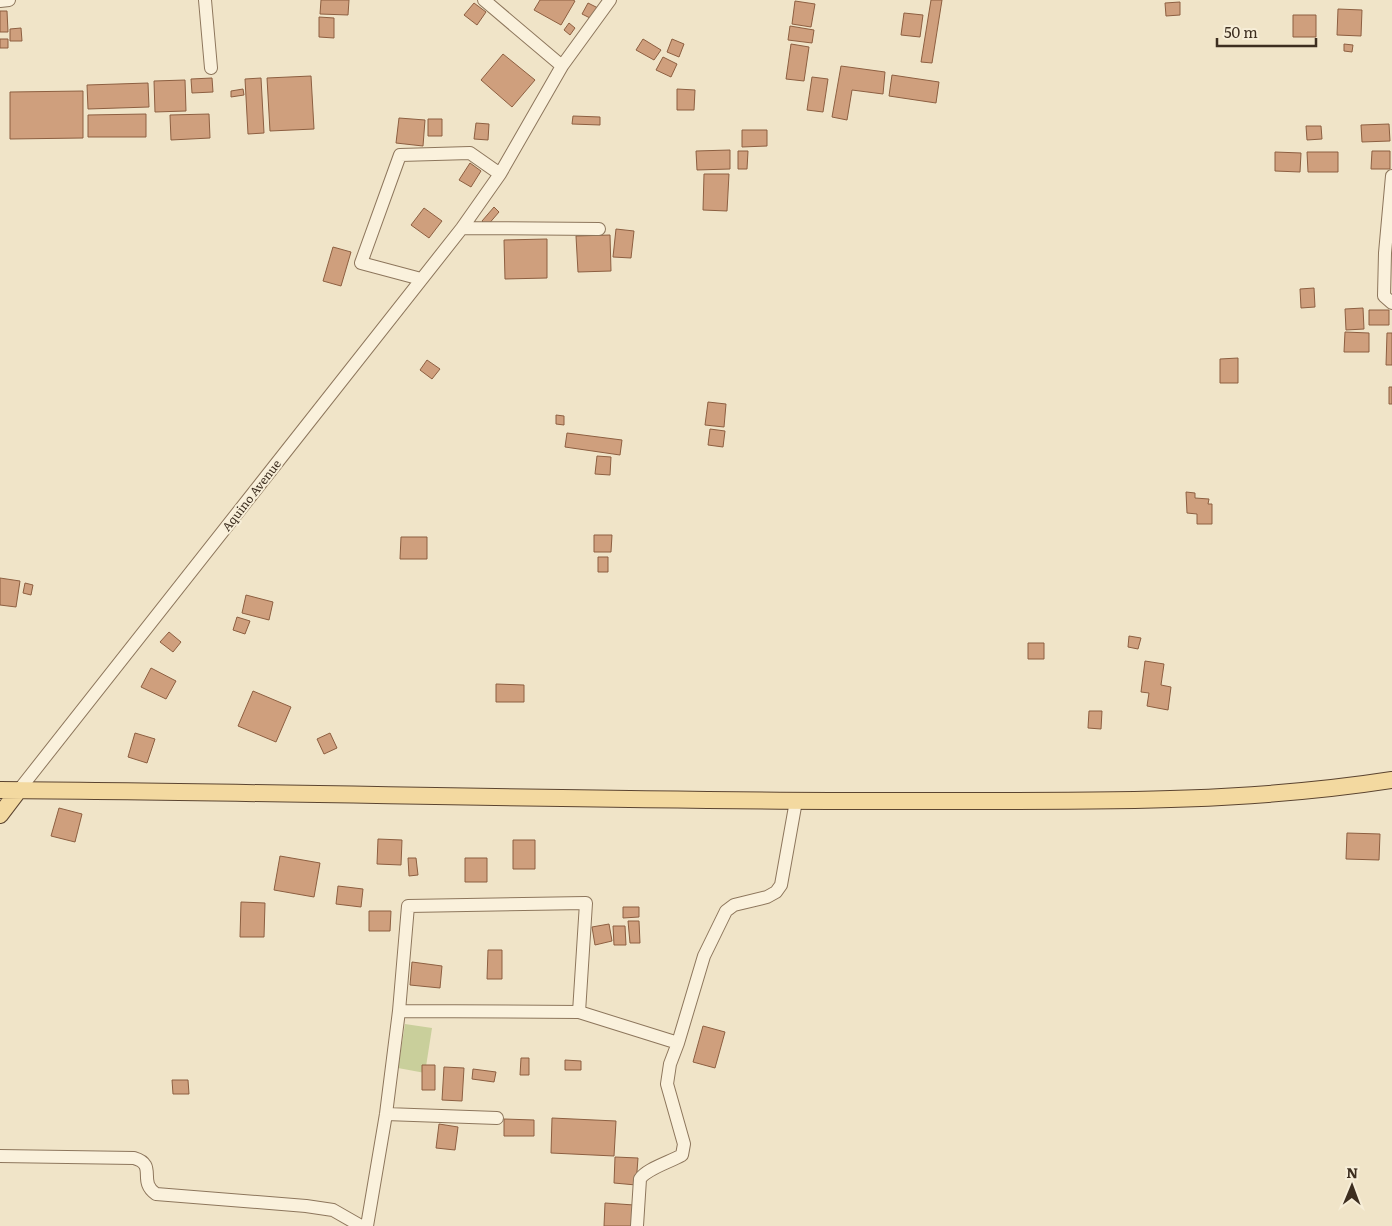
<svg xmlns="http://www.w3.org/2000/svg" width="1392" height="1226" font-family="Literata,serif">
<style>
.green{fill:#c9cf9b}
.building{fill:#cf9f7d;stroke:#8d5f41}
.lines{fill:none;stroke-linecap:round;stroke-linejoin:round}
.minor-casing{stroke:#8d765c;stroke-width:14}
.major-casing{stroke:#5b4430;stroke-width:18}
.minor{stroke:#faf1dc;stroke-width:12}
.major{stroke:#f3d9a0;stroke-width:16}
.labels{text-anchor:middle;dominant-baseline:central;stroke-width:4;stroke-linejoin:round;paint-order:stroke}
.street-label{font-size:12px;fill:#3d2e20;stroke:#f7eed8}
</style>
<rect width="100%" height="100%" fill="#f0e4c8"/>
<path class="green" d="M405,1024L432,1028L425,1073L398,1068Z"/>
<path class="building" d="M321,0H349L348,15L320,14Z
M540,0H573L575,1L561,25L534,10Z
M931,0H942L932,63L921,62Z
M795,1L815,4L811,27L792,24Z
M1180,2V15L1166,16L1165,3Z
M474,3L486,12L477,25L464,15Z
M588,3L598,8L592,19L582,14Z
M1338,9L1362,10L1361,36L1337,35Z
M0,11H7L8,32H0Z
M904,13L923,15L920,37L901,35Z
M1293,15H1316V37H1293Z
M319,17L334,18V38L319,37Z
M569,23L575,28L570,35L564,30Z
M790,26L814,30L812,43L788,40Z
M21,28L22,41H10V29Z
M0,39H8V48H0Z
M643,39L661,50L654,60L636,50Z
M672,39L684,44L679,57L667,52Z
M791,44L809,47L804,81L786,79Z
M1344,44L1353,45L1352,52L1344,51Z
M503,54L535,80L512,107L481,80Z
M663,57L677,64L671,77L656,70Z
M841,66L885,72L883,94L852,90L847,120L832,117Z
M892,75L939,82L936,103L889,96Z
M311,76L314,129L270,131L267,78Z
M812,77L828,79L823,112L807,110Z
M212,78L213,92L192,93L191,79Z
M261,78L264,133L248,134L245,79Z
M185,80L186,111L155,112L154,81Z
M148,83L149,107L88,109L87,85Z
M243,89L244,95L231,97V91Z
M677,89L695,90L694,110H677Z
M83,91V138L10,139V92Z
M146,114V137H88V115Z
M209,114L210,138L171,140L170,115Z
M573,116L600,117V125L572,124Z
M399,118L425,120L423,146L396,143Z
M428,119H442V136H428Z
M476,123L489,124L488,140L474,139Z
M1389,124L1390,141L1362,142L1361,125Z
M1306,126H1321L1322,139L1307,140Z
M742,130H767V146L742,147Z
M730,150V169L697,170L696,151Z
M738,151H748L747,169H738Z
M1372,151H1390V169H1371Z
M1275,152L1301,153L1300,172L1275,171Z
M1307,152H1338V172H1308Z
M470,163L481,171L471,187L459,180Z
M704,174H729L727,211L703,210Z
M494,207L499,212L487,226L482,221Z
M424,208L442,221L429,238L411,225Z
M616,229L634,231L631,258L613,257Z
M610,235L611,271L578,272L576,236Z
M547,239V278L505,279L504,240Z
M333,247L351,252L341,286L323,281Z
M1314,288L1315,307L1301,308L1300,289Z
M1363,308L1364,329L1346,330L1345,309Z
M1369,310H1389V325H1369Z
M1345,332L1369,333V352H1344Z
M1387,333H1392V365H1386Z
M1238,358V383H1220V359Z
M427,360L440,369L432,379L420,370Z
M1389,387H1392V404H1389Z
M708,402L726,404L724,427L705,425Z
M556,415L564,416V425L556,424Z
M710,429L725,431L723,447L708,445Z
M567,433L622,440L620,455L565,447Z
M597,456L611,457L610,475L595,474Z
M1186,492L1195,493V498L1209,499L1208,504H1212V524H1197V514L1187,513Z
M594,535H612L611,552H594Z
M401,537H427V559H400Z
M598,557H608V572H598Z
M0,578L20,581L16,607L0,605Z
M25,583L33,585L31,595L23,593Z
M246,595L273,602L269,620L242,613Z
M237,617L250,621L245,634L233,630Z
M169,632L181,642L173,652L160,642Z
M1129,636L1141,638L1138,649L1128,647Z
M1028,643H1044V659H1028Z
M1145,661L1164,664L1161,685L1171,687L1168,710L1147,706L1149,693L1141,692Z
M151,668L176,681L166,699L141,687Z
M496,684L524,685V702H496Z
M253,691L291,707L276,742L238,726Z
M1089,711H1102L1101,729L1088,728Z
M135,733L155,739L147,763L128,757Z
M330,733L337,748L324,754L317,739Z
M59,808L82,814L75,842L51,836Z
M1347,833L1380,834L1379,860L1346,859Z
M378,839L402,840L401,865L377,864Z
M513,840H535V869H513Z
M280,856L320,863L314,897L274,890Z
M408,858H416L418,875L409,876Z
M465,858H487V882H465Z
M338,886L363,889L361,907L336,904Z
M241,902L265,903L264,937H240Z
M623,907H639V917L623,918Z
M369,911H391L390,931H369Z
M628,921H639L640,943H630Z
M609,924L612,941L595,945L592,927Z
M613,926H625L626,945H614Z
M488,950H502V979H487Z
M412,962L442,966L440,988L410,985Z
M703,1026L725,1032L715,1068L693,1062Z
M521,1058H529V1075H520Z
M565,1060L581,1061V1070H565Z
M422,1065H435V1090H422Z
M444,1067L464,1068L462,1101L442,1100Z
M473,1069L496,1072L494,1082L472,1079Z
M172,1080H188L189,1094H173Z
M552,1118L616,1121L614,1156L551,1153Z
M504,1119L534,1120V1136H504Z
M439,1124L458,1127L455,1150L436,1148Z
M615,1157L638,1158L636,1185L614,1183Z
M605,1203L634,1205L633,1226H604Z"/>
<g class="lines">
<g class="minor-casing">
<path id="minor" d="M205,0L211,68
M484,0L562,66
M0,1L9,0
M1392,176L1385,253L1384,296L1392,303
M462,228L599,229
M421,279L361,263L400,155L470,153L500,174
M19,790L462,228L500,174L562,66L610,0
M579,1012L678,1043
M386,1114L497,1118
M0,1156L134,1158C158,1165 137,1181 156,1194L306,1206L333,1210L361,1226
M367,1226L386,1114L399,1011L408,906L586,903L579,1012L399,1011
M637,1226L640,1179C646,1169 670,1162 682,1155L684,1144L667,1084L670,1064L678,1043L704,956L726,911L734,905L767,897L776,892L781,885L796,801"/>
</g>
<g class="major-casing">
<path id="major" d="M0,790C296,792 593,801 889,801C1058,800 1225,806 1392,780
M0,815L19,790"/>
</g>
<use href="#minor" class="minor"/>
<use href="#major" class="major"/>
</g>
<g class="labels">
<g class="street-label">
<text transform="translate(251 495) rotate(-52)">Aquino Avenue</text>
</g>
</g>
<g transform="translate(1352 1186) rotate(1)" stroke="#f7eed8" stroke-width="4" paint-order="stroke">
<path d="M0-4L9 19L0 12L-9 19Z" fill="#3d2e20"/>
<text y="-8" font-size="14" font-weight="bold" text-anchor="middle" fill="#3d2e20">N</text>
</g>
<path d="M1217 38v8h99v-8" fill="none" stroke="#3d2e20" stroke-width="2.5"/>
<text x="1224" y="38" font-size="15" fill="#3d2e20" stroke="#f7eed8" stroke-width="4" paint-order="stroke">50 m</text>
</svg>
